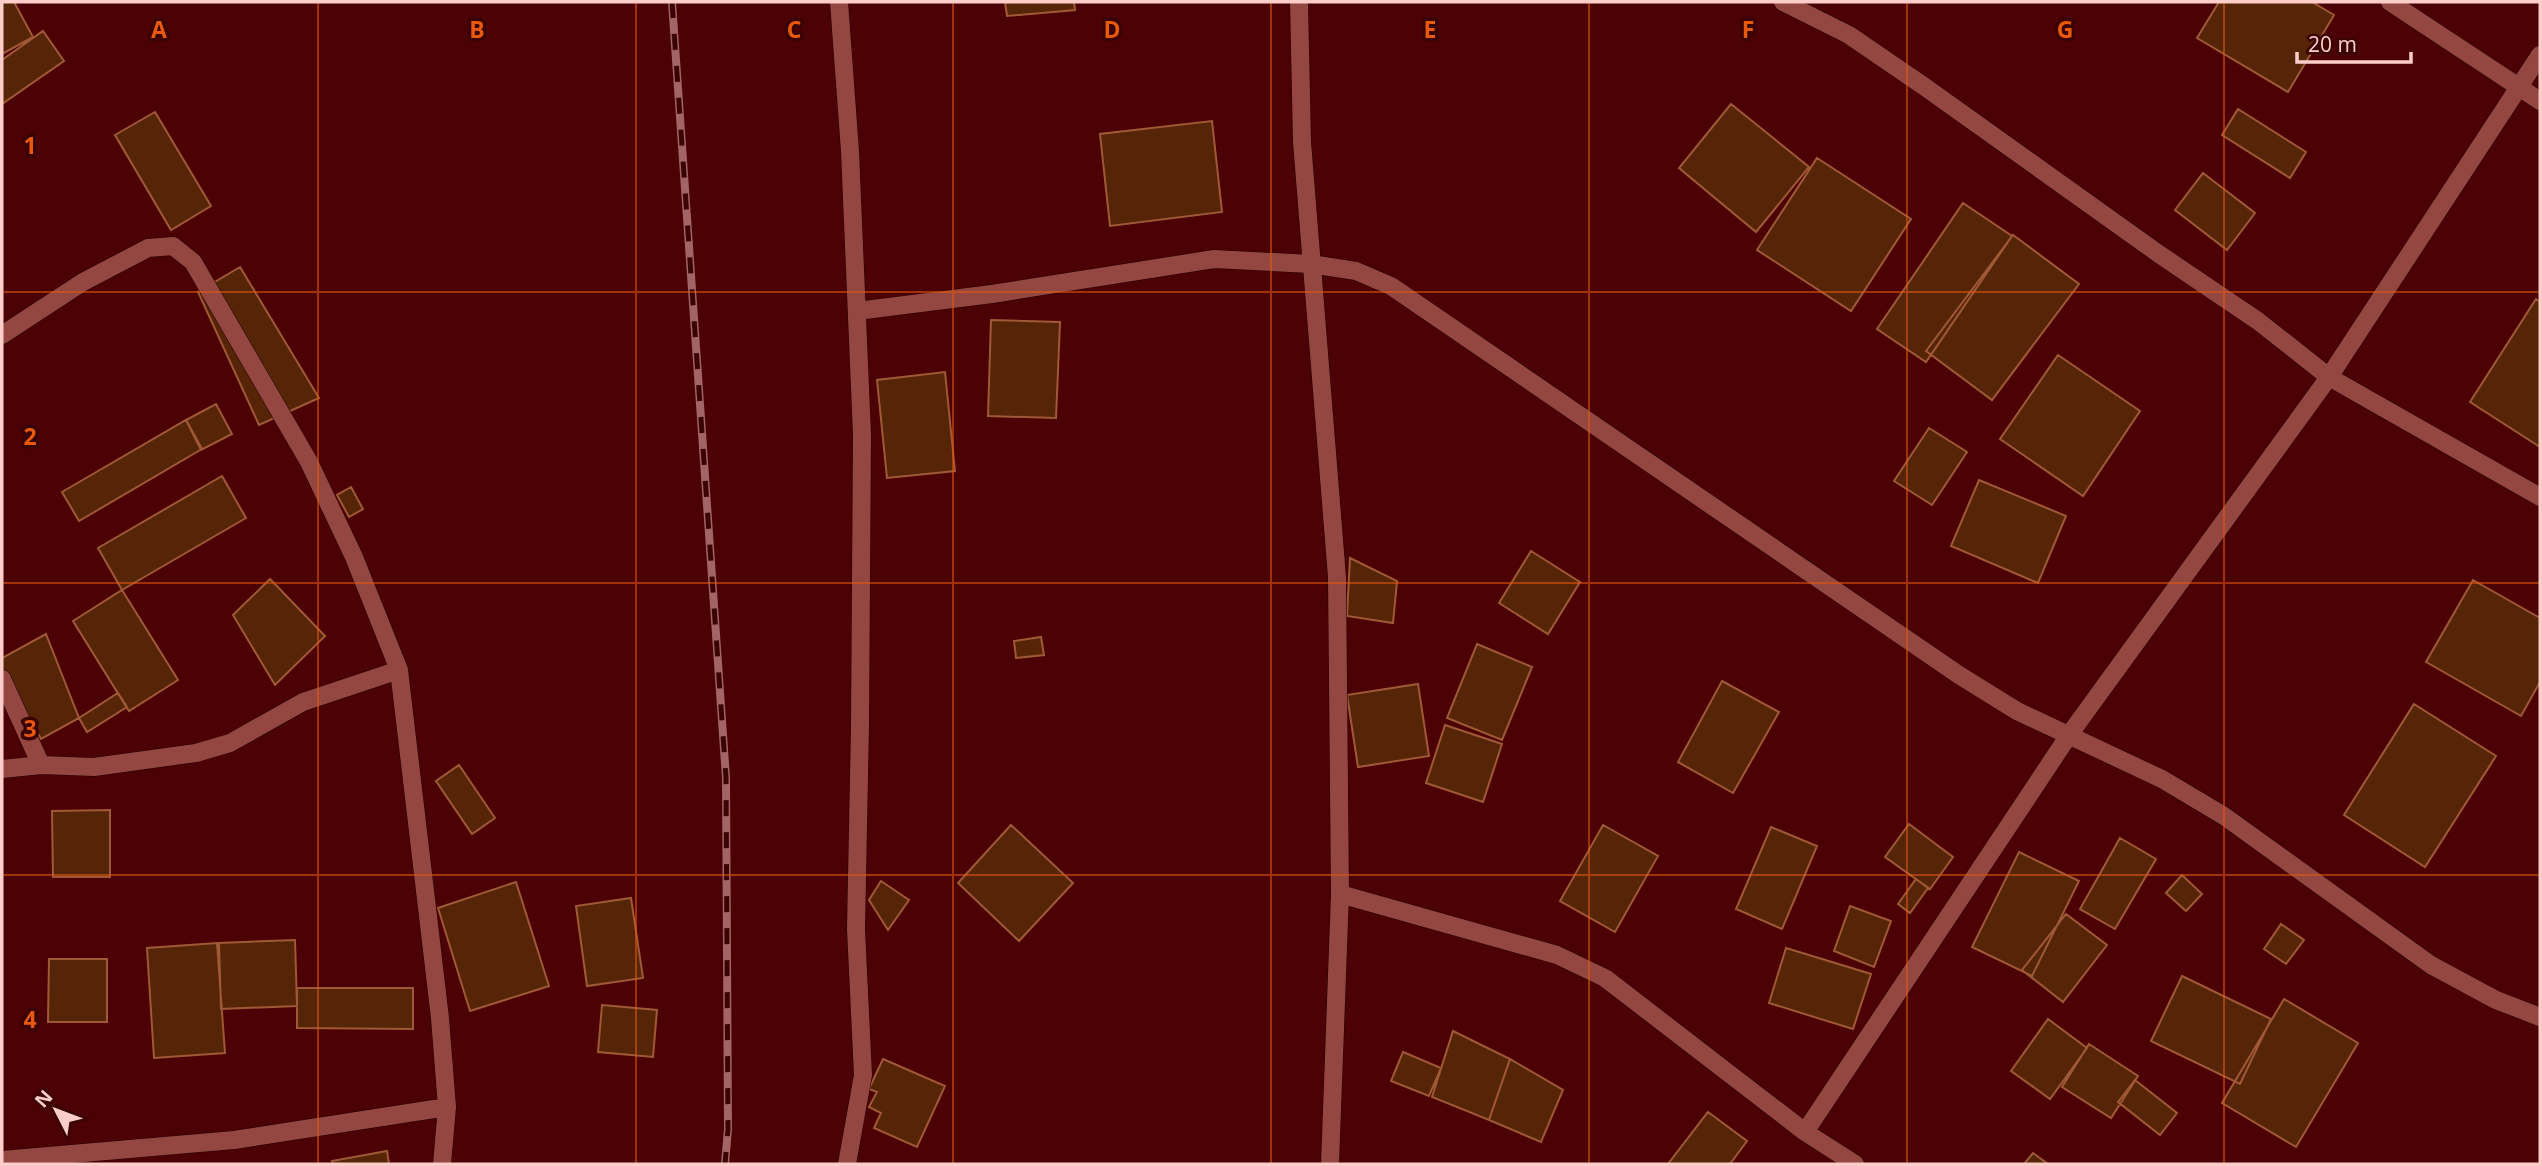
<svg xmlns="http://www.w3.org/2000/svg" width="2542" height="1166" font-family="'Open Sans',sans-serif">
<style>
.building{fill:#562407;stroke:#a05936;stroke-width:2}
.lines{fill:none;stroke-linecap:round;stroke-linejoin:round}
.minor-casing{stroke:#230102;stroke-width:19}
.minor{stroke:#944641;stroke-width:18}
.rail-casing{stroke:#a26464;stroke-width:8}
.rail{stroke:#3a0304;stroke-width:5;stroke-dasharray:16;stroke-linecap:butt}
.grid{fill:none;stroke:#e8590c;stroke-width:2;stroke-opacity:0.55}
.grid-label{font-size:23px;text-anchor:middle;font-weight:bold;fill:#e8590c;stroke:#3a0304;stroke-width:7;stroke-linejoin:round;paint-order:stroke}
</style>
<rect width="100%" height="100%" fill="#4c0105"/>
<path class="building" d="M2,2H14L33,37L2,54Z
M1005,2H1074L1075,10L1007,16Z
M2219,2H2312L2334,15L2288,92L2197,38Z
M43,31L64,61L2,104V60Z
M1731,104L1809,167L1756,232L1679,168Z
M2238,109L2306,152L2290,178L2222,135Z
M155,112L211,206L171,230L115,135Z
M1212,121L1222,212L1110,226L1100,134Z
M1817,158L1911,219L1851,311L1757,250Z
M2203,173L2255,213L2227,250L2175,210Z
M1963,203L2012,236L1926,362L1877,329Z
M2013,235L2079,284L1992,400L1926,351Z
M240,267L319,398L259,425L198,292Z
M2536,299L2540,302V447L2470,402Z
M991,320L1060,322L1056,418L988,416Z
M2058,355L2140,411L2083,496L2000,439Z
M945,372L955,471L887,478L877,380Z
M216,404L232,434L201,450L186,420Z
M186,420L202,449L79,521L62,492Z
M1929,428L1967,452L1932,505L1894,481Z
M222,476L246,518L122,590L98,548Z
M1979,480L2066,516L2038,583L1951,546Z
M351,487L363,509L349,517L337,495Z
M1531,551L1580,582L1548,634L1499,603Z
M1350,558L1397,581L1393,623L1347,616Z
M270,579L325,636L275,685L233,615Z
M2473,580L2540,618V682L2521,716L2426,662Z
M122,590L178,680L129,711L73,621Z
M46,634L79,718L41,739L2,669V658Z
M1041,637L1044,655L1016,658L1014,641Z
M1477,644L1532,667L1502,740L1447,718Z
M1722,681L1779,712L1733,793L1678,762Z
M1418,684L1429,756L1358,767L1347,695Z
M118,693L127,707L87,732L79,718Z
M2414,704L2496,756L2425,867L2344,815Z
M1445,725L1502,744L1483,802L1426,783Z
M459,765L495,818L472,834L436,781Z
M110,810V877H53L52,811Z
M1909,824L1953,857L1930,889L1885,857Z
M1011,825L1073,883L1019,941L958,883Z
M1603,825L1658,856L1615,932L1560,901Z
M1771,827L1817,846L1782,929L1736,909Z
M2120,838L2156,859L2115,929L2080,909Z
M2019,852L2079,881L2032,976L1972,947Z
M2182,875L2202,894L2186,911L2166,893Z
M1916,879L1928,888L1910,913L1898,904Z
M881,881L909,900L888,930L869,900Z
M516,882L549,986L470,1011L438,908Z
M631,898L643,978L587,986L576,906Z
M1850,906L1891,921L1874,967L1834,951Z
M2066,914L2107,945L2063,1002L2022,970Z
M2281,924L2304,940L2286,964L2264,949Z
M295,940L297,1006L221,1009L219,943Z
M217,943L225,1053L154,1058L147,948Z
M1786,948L1871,974L1853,1029L1769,1003Z
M49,959H107V1022H48Z
M2182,976L2271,1019L2240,1084L2151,1041Z
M297,988H413V1029L297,1028Z
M2284,999L2358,1043L2296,1147L2222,1103Z
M602,1005L657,1010L653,1057L598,1052Z
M2048,1019L2087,1048L2050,1099L2011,1071Z
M1453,1031L1510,1059L1489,1120L1432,1097Z
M2089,1044L2138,1076L2111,1118L2062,1087Z
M1403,1052L1441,1068L1429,1096L1391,1081Z
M883,1059L945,1086L917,1147L874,1128L881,1113L869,1107L877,1092L869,1089Z
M1510,1059L1563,1090L1541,1142L1489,1120Z
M2135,1080L2177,1113L2160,1135L2118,1102Z
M1708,1112L1747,1141L1730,1164H1668Z
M387,1151L389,1164H333L332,1161Z
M2033,1153L2048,1164H2024Z"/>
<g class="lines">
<g class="minor-casing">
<path id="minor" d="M839,2L850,151L862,435L860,725L856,929L863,1075L847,1164
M1299,2L1302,142L1337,577L1340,894L1330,1164
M1783,2L1849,35L1925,87L2159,254L2258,321L2329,377L2540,497
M2390,2L2540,101
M857,311L992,294L1214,259L1311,264L1356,271L1391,286L1959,675L2017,711L2162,779L2224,816L2431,965L2496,1000L2540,1017
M2,335L83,282L148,248L173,246L193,262L309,462L354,557L399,670L440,1018L447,1107L442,1164
M2,679L41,765
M2,769L41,765L94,767L196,753L230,743L303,702L399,670
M1340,894L1557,955L1605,978L1805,1132L1855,1164
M1805,1132L2069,735L2329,377L2540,55
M2,1160L234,1140L447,1107"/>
</g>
<use href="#minor" class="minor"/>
<g class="rail-casing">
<path id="rail" d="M672,2L726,778L728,1129L725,1164"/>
</g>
<use href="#rail" class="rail"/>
</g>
<path class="grid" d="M318,2V1164M636,2V1164M953,2V1164M1271,2V1164M1589,2V1164M1907,2V1164M2224,2V1164M2,292H2540M2,583H2540M2,875H2540"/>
<g class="grid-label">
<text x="159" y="38">A</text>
<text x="477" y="38">B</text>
<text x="794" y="38">C</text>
<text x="1112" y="38">D</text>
<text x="1430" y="38">E</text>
<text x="1748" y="38">F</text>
<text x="2065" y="38">G</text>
<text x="30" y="154">1</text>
<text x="30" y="445">2</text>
<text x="30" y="737">3</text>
<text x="30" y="1028">4</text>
</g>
<rect width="2542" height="1166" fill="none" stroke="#fdcec9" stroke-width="7"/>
<g transform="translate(56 1110) rotate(312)" stroke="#3a0304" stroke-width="5" paint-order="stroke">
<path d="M0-5L12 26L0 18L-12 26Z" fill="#fdcec9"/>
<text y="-10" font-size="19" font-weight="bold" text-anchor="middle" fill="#fdcec9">N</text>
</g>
<path d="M2297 52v10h114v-10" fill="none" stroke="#fdcec9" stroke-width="3.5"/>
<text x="2308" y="52" font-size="21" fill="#fdcec9" stroke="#3a0304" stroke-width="5" paint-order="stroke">20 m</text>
</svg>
